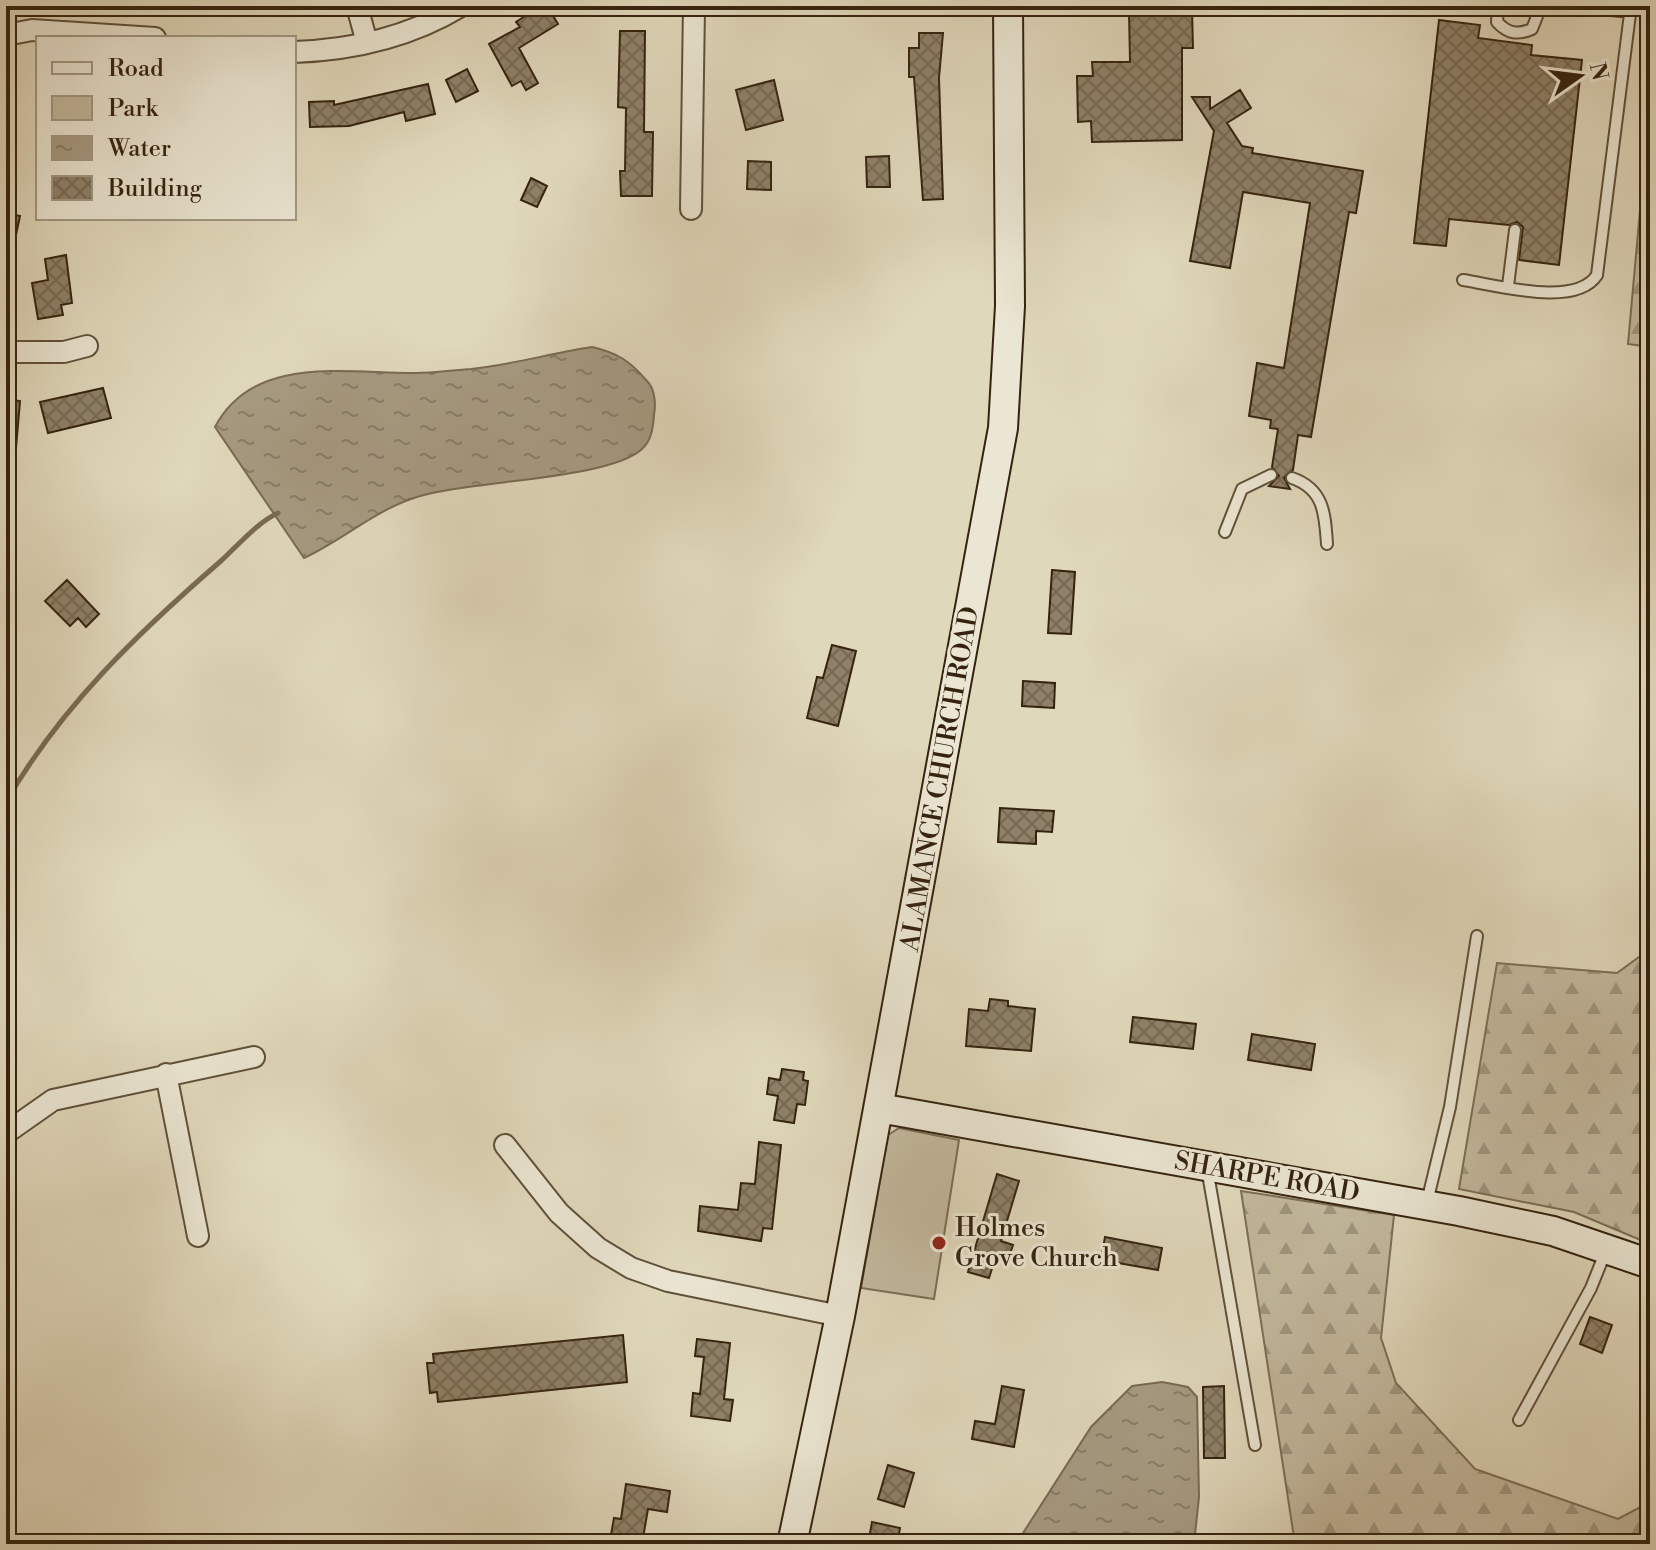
<svg xmlns="http://www.w3.org/2000/svg" width="1656" height="1550" font-family="'Libre Bodoni',serif">
<style>
.green{fill:#c3b99e;stroke:#7c6e56;stroke-width:2}
.forest{fill:url(#forest-firs);stroke:#7c6e56;stroke-width:2}
.water{fill:url(#water-ripples);stroke:#796a53;stroke-width:2}
.lines{fill:none;stroke-linecap:round;stroke-linejoin:round}
.stream{stroke:#796a53;stroke-width:5}
.building{fill:url(#building-cross-hatch);stroke:#35230f;stroke-width:2}
.lane-casing{stroke:#60503a;stroke-width:14}
.street-casing{stroke:#60503a;stroke-width:24}
.secondary-casing{stroke:#35230f;stroke-width:32}
.lane{stroke:#ebe6d3;stroke-width:10}
.street{stroke:#ebe6d3;stroke-width:20}
.secondary{stroke:#ebe6d3;stroke-width:28}
.poi-dot{fill:#8f2418;stroke:#ebe6d3;stroke-width:3}
.labels{text-anchor:middle;dominant-baseline:central;stroke-width:6;stroke-linejoin:round;paint-order:stroke}
.street-label{font-size:26px;fill:#35230f;stroke:#ebe6d3}
.poi-label{font-size:26px;fill:#35230f;stroke:#ebe6d3;text-anchor:start}
</style>
<defs>
<pattern id="forest-firs" width="22" height="20" patternUnits="userSpaceOnUse" patternTransform="scale(2)"><rect width="22" height="20" fill="#c3b99e"/><path d="M5 1l3.5 6h-7zM16 11l3.5 6h-7z" fill="#9f967f"/></pattern>
<pattern id="water-ripples" width="26" height="14" patternUnits="userSpaceOnUse" patternTransform="scale(2)"><rect width="26" height="14" fill="#a69a81"/><path d="M2 4q2-2 4 0t4 0M15 11q2-2 4 0t4 0" fill="none" stroke="#887d68"/></pattern>
<pattern id="building-cross-hatch" width="8" height="8" patternUnits="userSpaceOnUse" patternTransform="scale(2)"><rect width="8" height="8" fill="#8e8168"/><path d="M0 0l8 8M0 8l8-8" fill="none" stroke="#756954"/></pattern>
</defs>
<rect width="100%" height="100%" fill="#e0d8bb"/>
<filter id="stains"><feTurbulence type="fractalNoise" baseFrequency=".0025" numOctaves="4"/><feColorMatrix values="0 0 0 0 .2 0 0 0 0 .09 0 0 0 0 .02 0 0 0 .5 -.17"/></filter>
<radialGradient id="worn" r=".72"><stop offset=".6" stop-color="#630" stop-opacity="0"/><stop offset="1" stop-color="#630" stop-opacity=".3"/></radialGradient>
<path class="green" d="M899,1128L959,1140L934,1299L861,1288L888,1135Z"/>
<path class="forest" d="M1650,99V347L1628,344Z
M1650,949V1244L1574,1212L1459,1189L1497,963L1617,973Z
M1241,1191L1394,1215L1381,1338L1396,1383L1475,1469L1618,1519L1650,1502V1544H1295Z"/>
<path class="water" d="M592,347C618,353 630,361 647,381C655,389 656,404 654,415C653,427 652,440 642,449C608,480 470,480 417,497C375,510 343,540 304,558L215,427C254,353 348,374 416,373C434,373 453,370 471,369C511,365 552,353 592,347Z
M1162,1382L1188,1387L1197,1397L1199,1497L1194,1544H1016L1091,1427L1132,1386Z"/>
<g class="lines">
<path class="stream" d="M6,802C61,706 139,632 222,560C238,545 258,522 278,513"/>
</g>
<path class="building" d="M534,6H547L558,24L519,48L538,83L526,90L521,81L512,86L489,44L520,27L516,22L533,11Z
M1192,10L1193,48H1182V140L1092,142L1091,121L1078,122L1077,76H1093L1092,62H1130L1129,12Z
M1439,20L1480,25L1478,38L1532,45L1531,55L1582,60L1559,265L1519,260L1523,227L1517,222L1509,225L1449,219L1446,246L1414,243Z
M620,31H645L644,132H653L652,196H621L620,171H625L626,108L618,107Z
M919,33H943L939,78L943,199L923,200L914,77H909V48H919Z
M467,69L478,91L456,102L446,80Z
M774,80L783,120L746,130L736,90Z
M428,84L435,114L406,121L404,112L349,126L310,127L309,102L334,101V105Z
M1240,90L1251,108L1227,123L1242,146L1253,148L1252,153L1363,171L1356,213L1349,212L1311,437L1298,435L1293,470L1284,478L1290,489L1269,486L1279,476L1272,467L1278,429L1270,428L1271,420L1249,416L1257,363L1284,368L1310,203L1243,192L1230,268L1190,261L1214,131L1192,97H1210V109Z
M889,156L890,187H867L866,157Z
M748,161L771,162V190L747,189Z
M531,178L547,186L537,207L521,200Z
M6,213L20,216L12,254L6,253Z
M66,255L72,303L61,305L63,315L38,319L32,283L48,280L45,259Z
M103,388L111,418L48,433L40,402Z
M6,399L20,401L16,448H6Z
M1052,570L1075,572L1071,634L1048,633Z
M67,580L99,614L86,627L78,618L70,626L45,601Z
M832,645L856,651L838,726L807,718L817,677L823,678Z
M1023,681L1055,683L1054,708L1022,706Z
M1000,808L1054,811L1052,832L1036,831V844L998,842Z
M990,999L1008,1001V1006L1035,1009L1031,1051L966,1046L969,1009L988,1011Z
M1133,1017L1196,1024L1193,1049L1130,1042Z
M1252,1034L1315,1044L1311,1070L1248,1060Z
M782,1069L804,1072L803,1080L808,1081L805,1105L797,1104L794,1123L774,1120L778,1096L767,1094L769,1078L780,1080Z
M759,1142L781,1145L772,1229L763,1228L761,1241L698,1231L700,1206L738,1210L741,1183L755,1184Z
M997,1174L1019,1181L1001,1241L1013,1245L1007,1263L995,1259L989,1278L968,1272Z
M1105,1237L1162,1248L1158,1270L1101,1260Z
M1590,1317L1612,1325L1602,1353L1580,1344Z
M623,1335L627,1382L438,1402L437,1392L430,1393L427,1363H434L433,1354Z
M697,1339L730,1343L724,1399L733,1400L730,1421L691,1416L693,1393L700,1394L704,1357L695,1356Z
M1002,1386L1024,1390L1014,1447L972,1439L975,1421L995,1424Z
M1224,1386L1225,1458H1204L1203,1387Z
M888,1465L914,1473L904,1507L878,1499Z
M626,1484L670,1491L667,1512L648,1509L642,1544L610,1540L614,1518L621,1519Z
M872,1522L900,1528L897,1544H868Z"/>
<g class="lines">
<g class="lane-casing">
<path id="lane" d="M1498,6L1497,22C1508,34 1518,35 1532,29L1541,6
M1573,6L1630,12
M1463,280C1497,285 1576,308 1597,275L1631,6
M1508,286L1515,230
M1292,478C1324,489 1325,514 1327,544
M1225,532L1242,489L1271,475
M1207,1168L1255,1445
M1427,1202L1450,1107L1477,936
M1519,1420L1591,1288L1605,1253"/>
</g>
<g class="street-casing">
<path id="street" d="M357,6L367,43
M6,35L32,30L155,38
M294,52C354,50 410,37 461,6
M691,209L694,6
M6,352H64L87,346
M166,1074L198,1236
M6,1133L53,1100L254,1057
M505,1145L559,1213L598,1248L631,1268L668,1281L840,1316"/>
</g>
<g class="secondary-casing">
<path id="secondary" d="M879,1108L1459,1211L1553,1231L1650,1264
M792,1544L840,1316L1003,428L1010,306L1008,6"/>
</g>
<use href="#lane" class="lane"/>
<use href="#street" class="street"/>
<use href="#secondary" class="secondary"/>
</g>
<circle class="poi-dot" cx="939" cy="1243" r="8"/>
<g class="labels">
<g class="street-label">
<text transform="translate(940 779) rotate(-80)">ALAMANCE CHURCH ROAD</text>
<text transform="translate(1267 1177) rotate(10)">SHARPE ROAD</text>
</g>
<g class="poi-label">
<text x="955" y="1228">Holmes<tspan x="955" dy="30">Grove Church</tspan></text>
</g>
</g>
<rect width="1656" height="1550" fill="none" stroke="#e0d8bb" stroke-width="32"/>
<rect x="8" y="8" width="1640" height="1534" fill="none" stroke="#35230f" stroke-width="4"/>
<rect x="16" y="16" width="1624" height="1518" fill="none" stroke="#35230f" stroke-width="2"/>
<rect x="36" y="36" width="260" height="184" fill="#ebe6d3" stroke="#a29885" stroke-width="2"/>
<rect x="52" y="62" width="40" height="12" fill="#ebe6d3" stroke="#a29885" stroke-width="2"/>
<text x="108" y="76" font-size="24" fill="#35230f">Road</text>
<rect x="52" y="96" width="40" height="24" fill="#c3b99e" stroke="#a29885" stroke-width="2"/>
<text x="108" y="116" font-size="24" fill="#35230f">Park</text>
<rect x="52" y="136" width="40" height="24" fill="url(#water-ripples)" stroke="#a29885" stroke-width="2"/>
<text x="108" y="156" font-size="24" fill="#35230f">Water</text>
<rect x="52" y="176" width="40" height="24" fill="url(#building-cross-hatch)" stroke="#a29885" stroke-width="2"/>
<text x="108" y="196" font-size="24" fill="#35230f">Building</text>
<g transform="translate(1580 76) rotate(76)" stroke="#ebe6d3" stroke-width="6" paint-order="stroke">
<path d="M0-6L14 30L0 20L-14 30Z" fill="#35230f"/>
<text y="-12" font-size="22" font-weight="bold" text-anchor="middle" fill="#35230f">N</text>
</g>
<rect width="100%" height="100%" filter="url(#stains)"/>
<rect width="100%" height="100%" fill="url(#worn)"/>
</svg>
